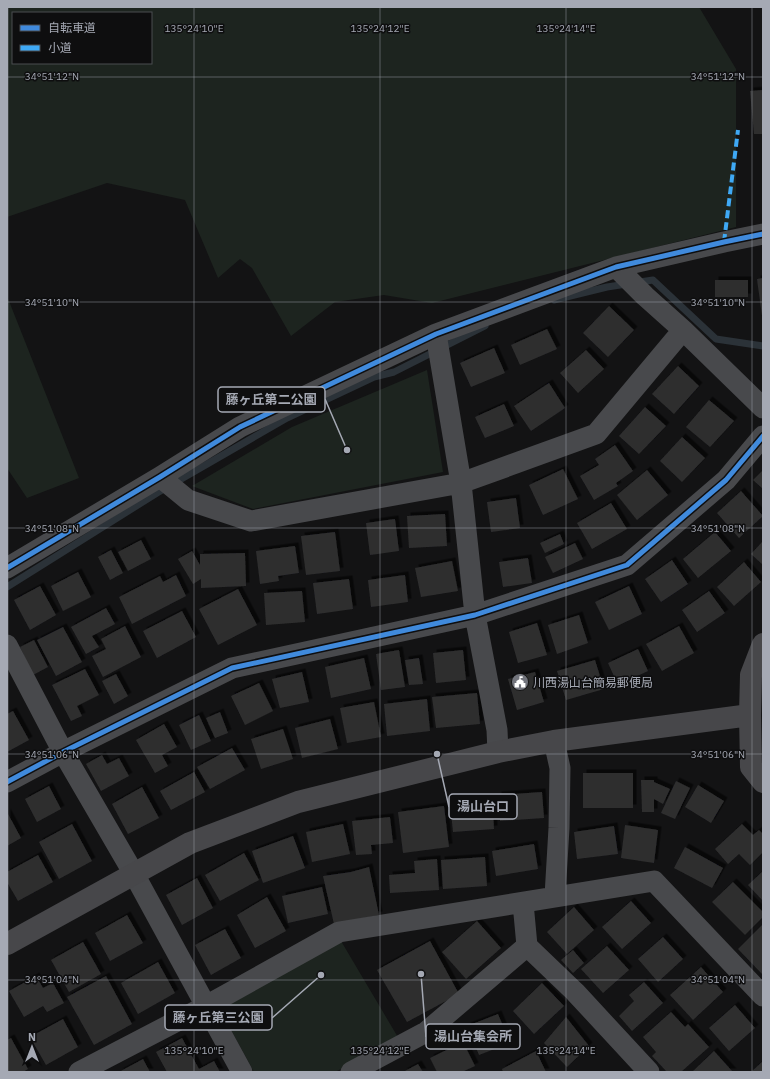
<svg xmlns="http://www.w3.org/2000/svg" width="770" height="1079" font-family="'IBM Plex Sans','Noto Sans JP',sans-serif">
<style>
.green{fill:#1d241f;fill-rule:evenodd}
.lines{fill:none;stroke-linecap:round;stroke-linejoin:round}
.stream{stroke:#2b3238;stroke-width:7}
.building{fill:#2e2e2f;filter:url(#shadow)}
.street{stroke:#48494c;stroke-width:21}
.secondary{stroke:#47474a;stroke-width:22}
.quiet{stroke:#3fa9f5;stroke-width:4;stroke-dasharray:8 4;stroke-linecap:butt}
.cycleway-casing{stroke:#0e0e0f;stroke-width:8}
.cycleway{stroke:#408adc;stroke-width:5}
.ticks{fill:none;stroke:#a5a9b4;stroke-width:1;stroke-opacity:0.45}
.labels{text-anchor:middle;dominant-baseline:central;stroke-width:3;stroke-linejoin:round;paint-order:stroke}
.poi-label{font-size:12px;fill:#a5a9b4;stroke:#0e0e0f;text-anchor:start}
.ticks-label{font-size:10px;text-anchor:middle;fill:#a5a9b4;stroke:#0e0e0f;stroke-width:3;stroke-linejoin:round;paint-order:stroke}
.leader{fill:none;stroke:#a5a9b4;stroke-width:1.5}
.callout-dot{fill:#a5a9b4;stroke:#0e0e0f;stroke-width:1.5}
.callout{fill:#0e0e0f;stroke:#a5a9b4;stroke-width:1.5}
.callout-label{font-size:13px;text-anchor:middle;font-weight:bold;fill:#a5a9b4}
</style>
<defs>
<filter id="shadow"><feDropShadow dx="3.5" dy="-3.5" stdDeviation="0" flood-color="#0009"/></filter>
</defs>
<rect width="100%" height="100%" fill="#131314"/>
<path class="green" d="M7,7H699L736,69V227L432,303L384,295L335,302L291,336L252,268L240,259L218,278L185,200L107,183L7,217ZM13,13H151V63H13Z
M7,296L79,478L27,498L7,468Z
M427,370L443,472L253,509L192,486L292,427Z
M341,941L399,1039L335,1072H254L220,1010Z"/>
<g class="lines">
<path class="stream" d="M554,300L607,287L653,280L716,339L763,346
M7,587L157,493L287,418L374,377L394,372L485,326"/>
</g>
<path class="building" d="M763,90V134H754L750,91Z
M763,278V316H762L757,279Z
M715,280H748V297H715Z
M609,306L634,330L608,357L583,333Z
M547,329L557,349L520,365L511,345Z
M494,348L505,373L471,387L460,363Z
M586,350L604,369L578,393L560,373Z
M678,366L699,386L674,414L652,394Z
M549,383L565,408L531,431L514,406Z
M709,400L734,421L710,447L686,427Z
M504,404L514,426L485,438L475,417Z
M645,407L666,426L639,454L619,436Z
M682,437L705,458L682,482L660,461Z
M615,445L633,471L616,483L618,486L594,500L580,476L599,465L595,459Z
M563,469L578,499L543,515L529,485Z
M647,470L668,495L637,520L617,495Z
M763,470V489L753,480Z
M741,491L763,516L739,538L717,513Z
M516,498L520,528L491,532L487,502Z
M611,503L627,529L592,549L577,523Z
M445,514L447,546L409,548L407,516Z
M395,519L399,551L370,555L366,523Z
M335,532L340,571L306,575L301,536Z
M715,532L731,551L698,578L683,559Z
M560,534L564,544L545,553L540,543Z
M141,540L151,559L128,571L118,552Z
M763,541V565L751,554Z
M575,543L583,559L553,573L545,557Z
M295,546L299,573L278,576L279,581L260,584L256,551Z
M111,550L123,573L110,580L98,557Z
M192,551L200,565V554L245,553L246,586L201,588V579L193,584L178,559Z
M528,558L532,583L503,587L499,562Z
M672,560L688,584L661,602L645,579Z
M452,561L458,591L421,597L415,568Z
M744,562L761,582L734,606L717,587Z
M78,572L91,597L63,611L51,586Z
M176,575L186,596L132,624L119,597L160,576L163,582Z
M405,575L408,602L371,607L368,580Z
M349,579L353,609L317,614L313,583Z
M40,586L56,615L30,630L14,600Z
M629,586L642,614L609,630L595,602Z
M238,589L257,625L218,645L199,609Z
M302,591L305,622L266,625L264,593Z
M709,591L725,613L697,632L682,610Z
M106,608L115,624L92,636L99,647L86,654L71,627Z
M182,611L196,637L157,658L143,631Z
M579,615L588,643L557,654L548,625Z
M537,623L547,655L518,663L509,632Z
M125,626L141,657L103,677L92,656L106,649L101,639Z
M679,626L694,653L662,671L646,644Z
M63,627L82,662L56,676L37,640Z
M34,640L48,667L33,675L20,647Z
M638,649L648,671L618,685L608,663Z
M399,650L405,687L381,690L376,654Z
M463,650L466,680L436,683L433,653Z
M364,658L371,689L331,698L325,667Z
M419,658L423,684L409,685L405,660Z
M595,660L604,689L566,700L557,671Z
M85,669L99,695L77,706L82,716L71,721L52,685Z
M302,672L309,702L280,708L272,679Z
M535,672L544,702L517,710L508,679Z
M116,674L128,696L114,704L102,681Z
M259,683L273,711L245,725L231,696Z
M477,693L480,724L436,728L432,697Z
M427,699L430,731L387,736L384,704Z
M374,702L381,737L347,743L340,708Z
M13,711L29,740L7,752V714Z
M220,712L228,733L215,738L206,718Z
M199,715L211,741L191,750L179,725Z
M330,719L338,749L302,758L295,728Z
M164,724L177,747L162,755L168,766L155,773L136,740Z
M283,729L293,759L261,769L251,739Z
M232,748L245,770L210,789L197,767Z
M102,755L107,764L119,758L129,776L101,791L86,764Z
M194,772L205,792L171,810L160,791Z
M583,773H633V808H583Z
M641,780H654V782L670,789L663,804L654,799V812H642Z
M676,781L690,788L675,819L661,813Z
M698,785L724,801L711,823L685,807Z
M49,786L61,809L37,822L25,799Z
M142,787L159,818L128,834L112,804Z
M542,792L544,818L500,821L498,795Z
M492,797L494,829L453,832L451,812L462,811L461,799Z
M444,806L449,847L403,853L398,812Z
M7,812L21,838L7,846Z
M390,817L393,843L371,845L372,854L356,855L352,821Z
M72,824L92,861L59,879L39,842Z
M343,824L350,854L312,862L306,832Z
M742,824L753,835L759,830L763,834V852L750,865L739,854L728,864L715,849Z
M625,825L658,830L654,863L621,858Z
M614,826L618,854L577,859L574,832Z
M293,836L305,868L263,883L252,851Z
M534,844L538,869L496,876L492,851Z
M685,847L723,868L712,888L674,868Z
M244,853L259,880L220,901L205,875Z
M38,855L53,882L18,901L7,882V872Z
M485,857L487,886L443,889L441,860Z
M437,859L439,890L390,893L389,875L415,873L414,861Z
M369,867L379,915L334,924L323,876L351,872Z
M763,871V901L748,885Z
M197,878L213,908L182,925L166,895Z
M733,882L763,912V917L745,935L712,902Z
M322,887L328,914L288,923L282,896Z
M267,897L286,931L255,948L237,915Z
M631,901L651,923L622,949L602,927Z
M574,907L594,930L567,954L547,932Z
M127,915L143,943L110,961L95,933Z
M477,921L501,948L466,979L442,952Z
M763,924V975L738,949Z
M225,929L241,958L211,975L195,945Z
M663,937L683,959L658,982L638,959Z
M430,941L459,994L407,1022L377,970Z
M83,942L101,974L69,992L51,960Z
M607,946L629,970L603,993L581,969Z
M573,950L584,963L573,973L561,960Z
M158,962L175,993L138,1014L121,983Z
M701,967L723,992L693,1020L670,995Z
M36,976L43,988L53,983L64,1003L47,1012L43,1006L24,1017L9,991Z
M106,976L132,1024L94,1045L67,997Z
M644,982L663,1003L632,1031L619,1016L634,1001L629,995Z
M542,983L564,1006L534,1034L513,1011Z
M735,1005L755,1028L729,1051L709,1028Z
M671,1012L685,1027L688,1024L709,1047L681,1072H667L652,1056L656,1052L643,1037Z
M498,1014L510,1043L479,1055L467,1026Z
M566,1017L589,1046L567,1067L544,1043Z
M63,1019L78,1047L46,1065L30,1037Z
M11,1038L28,1069L23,1072H7V1040Z
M182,1038L199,1069L214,1061L220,1072H167L156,1052Z
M463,1042L475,1066L462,1072H437L430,1058Z
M536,1051L546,1072H503L502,1069Z
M714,1051L733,1072H692Z
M143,1059L150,1072H119Z
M763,1061V1072H751Z
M418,1064L423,1072H403Z"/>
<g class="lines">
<path class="street" d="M616,267L645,296L683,330L763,408
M436,334L461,483L475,615L497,730L498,752
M160,477L188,500L251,521L461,483L596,434L683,330
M7,568L160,477L240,427L436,334L616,267L724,242L763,234
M7,645L63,752L134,874L242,1072
M554,741L560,768L559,828L555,896
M7,782L63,752L232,668L475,615L627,565L726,480L763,436
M527,946L575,992L649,1072
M79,1072L206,1006L339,932L654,881L763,996
M351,1072L426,1032L527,946L523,903"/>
<path class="secondary" d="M763,644L751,675L750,715L751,767L763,782
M7,944L190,843L298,802L498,752L554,741L750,715"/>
<path class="quiet" d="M724,242L738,130"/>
<g class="cycleway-casing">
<path id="cycleway" d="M7,568L160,477L240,427L436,334L616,267L724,242L763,234
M7,782L63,752L232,668L475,615L627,565L726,480L763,436"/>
</g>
<use href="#cycleway" class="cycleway"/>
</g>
<path class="ticks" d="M8,7V1072M194,7V1072M380,7V1072M566,7V1072M752,7V1072M7,77H763M7,302H763M7,528H763M7,754H763M7,980H763"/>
<defs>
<g id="civic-disc" transform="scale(0.9)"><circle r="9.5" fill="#72747c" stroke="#0e0e0f"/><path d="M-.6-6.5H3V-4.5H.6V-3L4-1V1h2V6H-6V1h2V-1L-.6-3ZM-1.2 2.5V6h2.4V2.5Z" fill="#fff"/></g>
</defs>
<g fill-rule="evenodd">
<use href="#civic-disc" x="520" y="682"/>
</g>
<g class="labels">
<g class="poi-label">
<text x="533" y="682">川西湯山台簡易郵便局</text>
</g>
</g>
<g class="ticks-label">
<text x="194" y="32">135°24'10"E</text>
<text x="380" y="32">135°24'12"E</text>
<text x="566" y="32">135°24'14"E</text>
<text x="52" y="80">34°51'12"N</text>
<text x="718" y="80">34°51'12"N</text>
<text x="52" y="306">34°51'10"N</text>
<text x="718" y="306">34°51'10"N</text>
<text x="52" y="532">34°51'08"N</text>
<text x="718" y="532">34°51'08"N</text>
<text x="52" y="758">34°51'06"N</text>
<text x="718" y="758">34°51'06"N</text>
<text x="52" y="983">34°51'04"N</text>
<text x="718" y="983">34°51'04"N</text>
<text x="194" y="1054">135°24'10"E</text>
<text x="380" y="1054">135°24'12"E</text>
<text x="566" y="1054">135°24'14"E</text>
</g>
<path class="leader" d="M347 450L325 399M437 754L449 807M321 975L272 1018M421 974L426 1037"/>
<g class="callout-dot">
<circle cx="347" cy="450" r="4"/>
<circle cx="437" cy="754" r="4"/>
<circle cx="321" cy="975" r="4"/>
<circle cx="421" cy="974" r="4"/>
</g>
<g class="callout">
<rect x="218" y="387" width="107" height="25" rx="4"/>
<rect x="449" y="794" width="68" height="25" rx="4"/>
<rect x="165" y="1005" width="107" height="25" rx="4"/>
<rect x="426" y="1024" width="94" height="25" rx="4"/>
</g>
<g class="callout-label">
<text x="271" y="404">藤ヶ丘第二公園</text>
<text x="483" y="811">湯山台口</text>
<text x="218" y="1022">藤ヶ丘第三公園</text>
<text x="473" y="1041">湯山台集会所</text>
</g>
<rect width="770" height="1079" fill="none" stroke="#a5a9b4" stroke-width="16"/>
<rect x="12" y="12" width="140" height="52" fill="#0e0e0f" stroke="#4a4c51"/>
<rect x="20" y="25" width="20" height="6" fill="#408adc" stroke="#4a4c51"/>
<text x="48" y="32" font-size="12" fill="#a5a9b4">自転車道</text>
<rect x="20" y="45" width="20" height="6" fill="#3fa9f5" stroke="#4a4c51"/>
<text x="48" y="52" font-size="12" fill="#a5a9b4">小道</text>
<g transform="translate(32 1047)" stroke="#0e0e0f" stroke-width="3" paint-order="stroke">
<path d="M0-3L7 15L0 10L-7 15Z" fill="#a5a9b4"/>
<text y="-6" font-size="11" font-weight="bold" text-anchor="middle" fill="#a5a9b4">N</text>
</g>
</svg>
